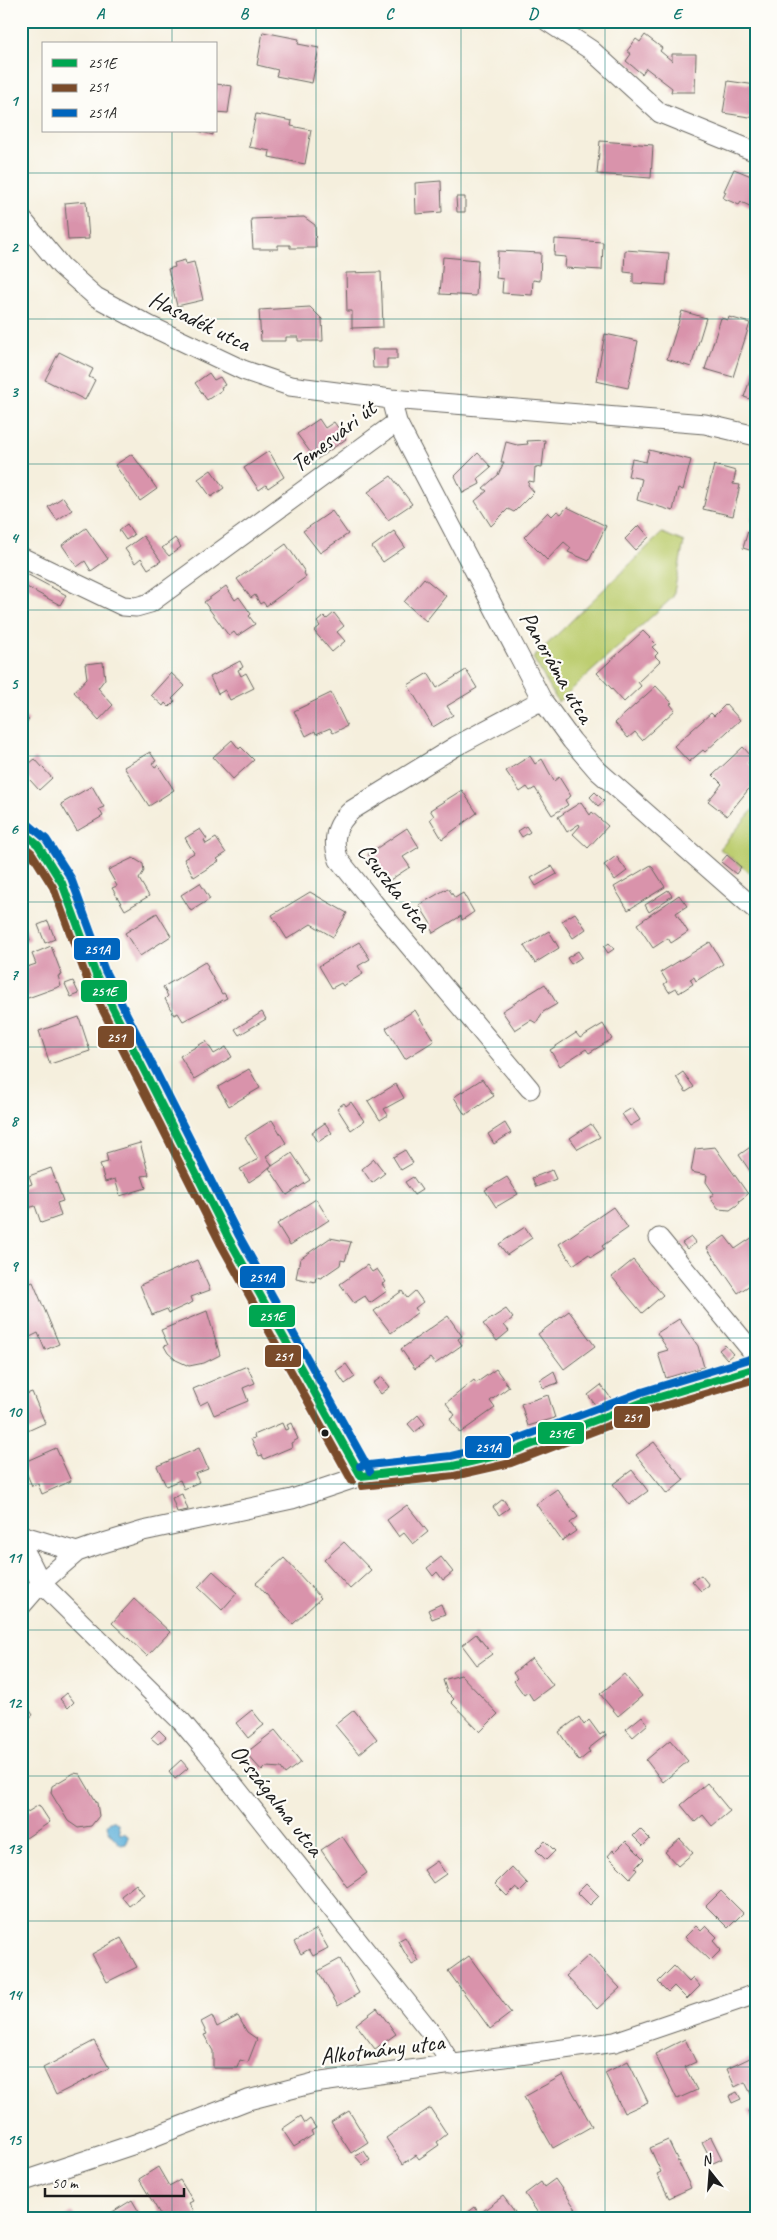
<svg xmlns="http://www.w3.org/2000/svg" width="777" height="2240" font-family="Caveat,sans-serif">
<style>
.green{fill:#bdce71;stroke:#6c7546}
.water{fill:#5fb1da;stroke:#3e667b}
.building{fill:#d993ab}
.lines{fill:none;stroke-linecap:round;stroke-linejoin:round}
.street-casing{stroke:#686660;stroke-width:21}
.street{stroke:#fff;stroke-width:19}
.bus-1-casing{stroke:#fdfcf7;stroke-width:11}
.bus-2-casing{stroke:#fdfcf7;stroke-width:11}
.bus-3-casing{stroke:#fdfcf7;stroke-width:11}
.bus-1{stroke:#00a651;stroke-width:8}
.bus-2{stroke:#7a4b2a;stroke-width:8}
.bus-3{stroke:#0065bd;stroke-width:8}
.grid{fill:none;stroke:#0f766e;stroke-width:1;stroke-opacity:0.55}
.bus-dot{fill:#1c1c1c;stroke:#fdfcf7;stroke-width:2}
.labels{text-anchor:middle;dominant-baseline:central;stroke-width:4.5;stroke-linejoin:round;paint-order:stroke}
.street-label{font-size:24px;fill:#1c1c1c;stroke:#fdfcf7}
.line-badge{stroke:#fdfcf7;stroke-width:2}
.badge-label{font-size:14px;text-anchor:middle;font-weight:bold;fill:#fff}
.neatline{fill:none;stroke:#0f766e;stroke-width:2}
.grid-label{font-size:16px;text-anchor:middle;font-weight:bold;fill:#0f766e}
</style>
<rect width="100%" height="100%" fill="#fdfcf7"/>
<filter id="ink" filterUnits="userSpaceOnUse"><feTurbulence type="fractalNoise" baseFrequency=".02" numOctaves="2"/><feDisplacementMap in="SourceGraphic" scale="10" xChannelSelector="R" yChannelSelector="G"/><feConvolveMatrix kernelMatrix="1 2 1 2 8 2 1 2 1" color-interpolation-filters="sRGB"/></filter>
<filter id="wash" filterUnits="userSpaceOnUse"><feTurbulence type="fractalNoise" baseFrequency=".0096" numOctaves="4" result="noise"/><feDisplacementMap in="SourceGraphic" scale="20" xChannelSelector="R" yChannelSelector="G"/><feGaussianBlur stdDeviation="1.12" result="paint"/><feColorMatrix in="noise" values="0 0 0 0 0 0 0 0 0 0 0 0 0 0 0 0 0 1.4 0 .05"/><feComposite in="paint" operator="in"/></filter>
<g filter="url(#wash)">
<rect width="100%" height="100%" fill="#f5efdd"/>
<path class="green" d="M662,533L684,542L673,597L558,702L533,658Z
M756,806V876L755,877L720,849Z"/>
<path class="water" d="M110,1821H115L118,1824L120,1834L124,1833L128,1836V1840L126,1844L121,1845C115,1840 108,1832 107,1825Z"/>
<g id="blocks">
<path class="building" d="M748,21H756V30H747Z
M263,32L299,39L298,44L319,48L312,83L276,76L278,70L257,65Z
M645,35L662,48L660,51L672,61V54H696L695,92H671L672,88L646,68L642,74L626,61L631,54L627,51L636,39L640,42Z
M728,81L756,85V118L723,113Z
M216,84L232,86L228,113L216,112Z
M256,114L292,121L291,126L311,130L305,164L269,157L270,151L249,147Z
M198,131H213V135Z
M600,141L653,145L651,178L597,174Z
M734,169L756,178V209L741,202L739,205L723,198L726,192L724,191Z
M441,181L442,212L416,214L415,183Z
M456,197H465V212H457Z
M86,201L89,239L68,240L65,203Z
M304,217L315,225L316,248H290V245H278V249H253L251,219Z
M555,239L603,242L602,270L565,268L566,257L554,256Z
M625,250L669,253L666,285L633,283V273L624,272Z
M498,251L541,253L540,281L533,280L532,295L502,293L503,279L496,278Z
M443,257L478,260L476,296L440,294Z
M185,260L186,264L194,262L203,300L177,306L168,269L175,267L174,263Z
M381,272L383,327L352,328V311H347L346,273Z
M310,307L322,319L323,341H298V337H286V341H261L259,310Z
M682,311L706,318L691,367L667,359Z
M729,317L750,323L733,377L705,369L721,318L728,320Z
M605,334L638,341L628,388L596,381Z
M372,349H397V359H387V368H373Z
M59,352L93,369L89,377L95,380L85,400L45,380Z
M755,365H756V401L744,397Z
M209,373L214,380L220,377L225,385L221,387L222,390L207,400L195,383Z
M319,419L325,428L334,422L346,439L316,460L297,434Z
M545,440L542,468L535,467L534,482L529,481L528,485L534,492L514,512L508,509L491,526L475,501L487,491L483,488L498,475L504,462H501L506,442L517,445L528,444L527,441Z
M649,450L691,460L683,490L678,488L673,511L637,500L642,479L628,476L632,459L646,462Z
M269,451L284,477L268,488L266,485L259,490L244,468Z
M478,453L491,467L478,478L480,484L463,493L455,476Z
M132,454L157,489L140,501L115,465Z
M714,465L736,471L733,484L740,485L733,516L703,509Z
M211,470L224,488L211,497L198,479Z
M391,476L412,504L388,520L368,492Z
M63,497L72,510L57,520L48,507Z
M567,507L606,526L589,561L568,552L571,548L564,542L547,560L524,537L548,512L552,516L557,511L561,514Z
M332,511L348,534L320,553L303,531Z
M753,513L756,514V522L751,521Z
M127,524L134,535L126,540L119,530Z
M639,525L649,537L635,550L625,539Z
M755,527H756V552L743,548L748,531L754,532Z
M86,528L108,559L91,571L85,561L77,567L62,545Z
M394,531L405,547L383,562L372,547Z
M143,536L161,561L148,569L141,558L135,563L125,549Z
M175,538L181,547L169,556L162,548Z
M286,544L305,572L304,573L306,577L266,606L263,602L260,604L255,595L251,598L237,579Z
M21,571L66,595L60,605L21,584Z
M424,578L446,596L426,621L404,602Z
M226,586L235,600L239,597L251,614L249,616L255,624L237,636L234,632L229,636L204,602Z
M334,613L344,626L337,632L345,641L332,652L314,631L320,626L317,622L324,616L327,619Z
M643,631L656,644L652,647L658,653L655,656L660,661L638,682L641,686L624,702L597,673Z
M240,661L243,667L238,670L241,676L246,673L254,688L230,700L225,690L218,694L210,677Z
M103,662L105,679L98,688L113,705L99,720L74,692L87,678L85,664Z
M466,670L477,688L447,706L453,715L433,727L408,685L428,673L437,688Z
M171,673L185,686L172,699L175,701L169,707L165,703L163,706L151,695Z
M656,686L672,703L670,704L675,710L642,740L635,732L628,738L615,723Z
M331,693L347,726L333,733L330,728L316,734L315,731L306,736L294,711Z
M726,704L740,720L705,752L703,750L689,762L674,746L711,713L714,716Z
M21,714L29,720L21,729Z
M232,740L239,749L241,747L254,760L233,779L213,757Z
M743,747L753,758L748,763L756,769V780L727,816L708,801L722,784L713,775Z
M150,752L156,761L152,763L155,767L158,765L174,790L149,806L124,767Z
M530,756L535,764L542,759L554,781L559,777L571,796L565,800L568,805L552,815L535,788L530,791L527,787L520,792L506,771Z
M35,759L52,778L39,790L21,770Z
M92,786L104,807L99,809L103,816L77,831L61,804Z
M462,790L477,813L442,839L430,819L434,816L430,810Z
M595,792L604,801L598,806L590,797Z
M581,802L590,815L592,812L608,826L588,848L573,834L580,826L579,824L567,832L558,817Z
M526,826L530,832L522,837L518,831Z
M407,828L419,847L403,857L410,867L387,882L368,854Z
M200,829L207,839L204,840L206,844L216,838L226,853L217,859L219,861L194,877L184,859L194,853L185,838Z
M727,855L741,867L736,874L721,862Z
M616,856L627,871L615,880L604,865Z
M133,858L143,864L144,871L139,879L149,896L125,910L112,888L117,886L108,870Z
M651,865L665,887L628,910L614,887Z
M552,866L557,874L536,886L531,878Z
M200,883L210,899L191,911L181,895Z
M448,888L455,898L463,893L474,912L462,920L461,916L433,933L429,925L431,924L419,905Z
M668,890L672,896L649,912L645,905Z
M310,892L347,913L333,937L311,924L287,939L272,915Z
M679,895L687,906L676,913L688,932L671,943L668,938L653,948L637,924Z
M157,913L171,936L140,956L125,933Z
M575,913L586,929L573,938L562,921Z
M48,921L55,939L45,943L38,925Z
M25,926L30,940L21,943V927Z
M549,931L559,948L535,963L524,946Z
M359,942L370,959L358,966L363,974L343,986L341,983L332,988L319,966Z
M710,942L723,964L696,981L694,977L690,979L693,984L679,993L676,988L669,992L664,984L667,982L661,972Z
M609,943L614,949L608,953L604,947Z
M51,946L62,975L58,976L61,986L25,999L21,987V979L24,978L21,969L36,964L32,954Z
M578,951L582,957L571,964L567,958Z
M205,962L208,966L207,968L222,994L224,993L227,998L183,1021L178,1013L174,1015L165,999L168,996L163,987Z
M73,981L79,994L71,997L65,984Z
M545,984L557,1004L543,1012L536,1023L531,1020L515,1030L502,1011Z
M415,1010L434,1041L405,1059L386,1028Z
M262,1012L266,1019L239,1035L235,1029Z
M79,1017L90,1051L50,1064L39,1031Z
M603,1024L612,1039L589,1053L586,1049L560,1066L550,1050L576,1033L580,1038Z
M206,1041L214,1054L226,1047L232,1057L194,1079L180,1056Z
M249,1069L260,1088L229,1106L218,1087Z
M683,1072L694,1087L686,1092L676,1077Z
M482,1079L494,1096L465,1115L454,1097Z
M396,1084L404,1098L384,1109L388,1115L380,1120L368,1101Z
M351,1102L364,1121L351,1130L337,1108L344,1103L346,1106Z
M632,1108L640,1120L630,1126L622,1114Z
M272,1120L286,1143L266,1156L272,1165L260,1175L249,1182L240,1169L258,1159L245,1137Z
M325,1123L332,1133L318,1142L312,1132Z
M505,1123L511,1133L494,1144L488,1134Z
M591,1124L600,1137L578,1149L570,1138Z
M140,1143L149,1175L142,1176L146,1188L120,1196L115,1179L105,1182L100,1164L108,1162L106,1153Z
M756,1143V1167L750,1171L739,1155Z
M715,1147L748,1194L739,1201L740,1203L730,1210L718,1209L710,1197L714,1194L706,1182L707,1175L691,1172L695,1149Z
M405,1150L413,1163L401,1170L393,1157Z
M292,1153L310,1180L287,1195L269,1168Z
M374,1159L385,1173L372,1183L362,1169Z
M51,1168L63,1201L57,1203L61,1216L41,1223L35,1206L21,1210V1188L32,1184L29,1176Z
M552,1170L556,1179L536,1187L532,1178Z
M413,1177L422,1190L414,1195L405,1182Z
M507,1177L518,1194L496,1207L485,1190Z
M316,1199L329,1220L290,1245L277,1224Z
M613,1207L628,1228L602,1246L604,1249L591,1257L589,1254L573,1265L559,1244Z
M525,1227L532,1238L507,1255L499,1244Z
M756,1235V1272L753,1274L756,1281L738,1293L707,1248L725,1236L735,1249Z
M691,1237L696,1243L687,1249L682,1243Z
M330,1238L351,1242L345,1261L341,1260L340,1265L321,1278L316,1277L315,1282L296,1278L300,1259Z
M197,1260L210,1290L191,1297L193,1302L169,1313L167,1309L152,1315L140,1285Z
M633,1260L663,1295L642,1313L612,1277Z
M367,1265L372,1272L377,1269L386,1282L382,1284L387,1291L370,1303L365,1296L354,1303L340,1284Z
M33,1282L59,1344L45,1350L38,1333L28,1338L21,1322V1313L25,1311L21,1303V1287Z
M402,1291L407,1298L415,1291L423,1302L415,1308L418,1312L391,1333L374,1311Z
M506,1309L513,1318L504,1325L509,1331L497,1341L483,1324Z
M207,1311L220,1355L204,1363L189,1366L176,1360L168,1353L164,1346L168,1345L161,1330Z
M569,1311L595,1346L564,1369L538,1334Z
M448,1316L462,1336L458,1339L462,1345L435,1364L430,1358L415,1369L401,1349Z
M679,1319L698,1346L704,1367L666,1378L658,1353L668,1350L657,1333Z
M725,1345L733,1354L727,1359L719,1350Z
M346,1364L355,1377L345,1384L336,1371Z
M247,1366L255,1383L243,1388L248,1401L214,1415L208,1401L200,1405L193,1389Z
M496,1369L509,1387L490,1401L495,1408L460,1433L450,1419L455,1415L446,1403L474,1380L476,1383Z
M554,1371L558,1383L543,1388L540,1380Z
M382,1377L390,1387L381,1394L373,1383Z
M601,1385L613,1401L596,1406L588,1395Z
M32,1392L45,1423L21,1434V1396Z
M548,1395L555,1418L528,1426L521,1404Z
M418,1415L425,1424L415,1432L408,1424Z
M282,1423L285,1430L289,1429L287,1425L291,1423L298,1439L291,1443L292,1447L264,1459L262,1455L259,1456L251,1439L255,1438L254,1435Z
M654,1442L684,1480L667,1494L636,1455Z
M56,1448L71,1481L42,1494L38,1484L32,1486L22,1463Z
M199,1448L208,1469L195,1474L199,1482L184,1489L180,1480L166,1486L157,1466Z
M632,1470L648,1491L629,1505L613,1484Z
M557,1489L578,1517L570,1523L576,1531L562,1541L536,1504Z
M182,1494L188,1510L177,1512L172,1498Z
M503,1499L509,1508L499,1515L493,1507Z
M407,1505L428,1532L413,1544L404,1533L399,1537L387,1520Z
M344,1542L371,1570L350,1589L324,1560Z
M441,1557L453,1572L443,1580L437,1572L433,1576L427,1568Z
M284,1558L321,1598L293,1624L256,1583Z
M213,1571L237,1593L222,1610L198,1587Z
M701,1575L709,1585L701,1591L692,1581Z
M134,1599L170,1632L147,1656L112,1623Z
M441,1604L445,1614L432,1619L428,1610Z
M476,1634L492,1654L477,1665L462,1645Z
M532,1658L553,1685L533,1700L528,1692L524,1695L514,1681L517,1678L513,1673Z
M624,1674L642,1696L618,1716L600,1694Z
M461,1675L498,1714L480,1732L451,1702L454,1699L447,1692L443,1680Z
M67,1693L74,1702L68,1708L60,1699Z
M21,1697L33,1715L21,1723Z
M252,1710L264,1725L248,1738L236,1723Z
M354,1710L377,1739L359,1754L335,1725Z
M642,1716L648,1724L633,1737L626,1729Z
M579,1717L584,1725L589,1720L600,1735L604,1732L606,1735L588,1749L590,1752L579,1761L559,1732Z
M159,1730L166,1737L158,1744L151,1738Z
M275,1730L301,1762L285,1774L281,1768L266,1767L262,1771L246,1753Z
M670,1740L688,1761L663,1782L646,1760Z
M181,1760L188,1768L175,1779L169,1771Z
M74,1773L80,1774L97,1803L99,1816L91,1826L78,1828L68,1821L51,1793L52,1786Z
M707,1783L730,1811L712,1826L703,1815L695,1822L681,1805Z
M39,1805L50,1822L26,1838L21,1831V1816Z
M640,1829L650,1839L643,1846L633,1836Z
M342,1836L367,1873L347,1887L321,1850Z
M680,1839L693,1853L678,1866L665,1852Z
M545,1841L555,1851L546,1860L536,1850Z
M626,1841L644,1859L635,1868L637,1870L630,1878L608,1856L613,1850L615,1852Z
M437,1861L446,1874L433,1883L424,1870Z
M512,1867L528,1884L520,1892L515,1888L507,1896L495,1884Z
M586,1883L599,1896L590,1905L577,1892Z
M136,1884L144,1895L129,1906L121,1896Z
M721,1891L743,1913L728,1928L706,1906Z
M696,1926L701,1931L706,1926L717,1937L713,1941L721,1950L710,1961L685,1937Z
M317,1929L328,1948L313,1956L309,1949L301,1954L294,1942Z
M405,1937L419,1961L412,1965L398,1941Z
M121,1938L137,1967L107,1982L92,1954Z
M589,1955L620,1988L597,2009L566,1976Z
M469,1956L511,2013L490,2029L448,1971Z
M340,1959L359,1993L338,2006L318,1971Z
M674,1966L689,1982L693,1978L700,1986L687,1999L674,1986L668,1992L658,1982Z
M377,2008L396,2034L375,2049L356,2024Z
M212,2016L217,2027L238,2016L247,2032L257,2039L248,2062L240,2060L237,2068H213V2051L204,2035L207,2034L201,2022Z
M685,2039L696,2062L685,2067L697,2090L677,2099L655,2054Z
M94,2041L109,2068L56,2095L43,2068Z
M754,2056L756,2061V2097L753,2098L745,2082L735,2087L727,2069Z
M628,2061L648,2102L624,2113L605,2073Z
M563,2075L592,2126L553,2148L524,2097Z
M737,2092L741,2099L732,2103L729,2096Z
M756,2107V2121L753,2122L748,2111Z
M430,2108L447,2134L437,2142L439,2145L419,2159L416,2155L403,2164L386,2138Z
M349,2111L368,2142L351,2153L331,2122Z
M301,2116L305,2123L310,2119L316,2128L311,2131L313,2135L294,2147L282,2129Z
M711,2137L722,2159L713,2163L702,2142Z
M668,2140L691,2188L669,2198L657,2174L661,2172L650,2148Z
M364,2151L370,2160L363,2165L355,2156Z
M756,2156V2172L750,2159Z
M158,2167L169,2186L180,2180L193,2201L189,2203L198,2219H163L139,2179Z
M555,2179L578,2212L569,2219H565L562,2214L555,2219H542L525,2194L541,2182L544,2187Z
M503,2196L520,2219H459L475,2207L479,2214Z
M132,2200L143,2219H101Z
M72,2212L76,2219H61Z"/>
</g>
</g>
<g filter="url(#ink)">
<use href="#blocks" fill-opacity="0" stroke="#686660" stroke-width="1"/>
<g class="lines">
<g class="street-casing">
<path id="street" d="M547,21L591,50L660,113L756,152
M21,218L61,266L96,297L150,326L243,370L290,386L391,399
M756,436L705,424L391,399L397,422L411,449L542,700L572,741L597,770L756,910
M21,557L123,606L136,607L150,603L397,422
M21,831L38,845L53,866L62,883L96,975L229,1239L361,1476
M530,1089L385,917L339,860C331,839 336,824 352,810L456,746L542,700
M659,1238L756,1356
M21,1535L77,1552
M21,1543L41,1583L182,1722L208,1753L432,2034L452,2065
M21,1606L41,1583L77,1552L97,1545L143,1531L292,1499L361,1476L453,1466L509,1453L646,1401L756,1368
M21,2182L135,2144L248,2100L314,2083L615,2042L756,1994"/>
</g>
<use href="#street" class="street"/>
<g class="bus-1-casing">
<path id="bus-1" d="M21,831L38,845L62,883L96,975L229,1239L361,1476
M361,1476L453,1466L509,1453L646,1401L756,1368"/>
</g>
<g class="bus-2-casing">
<path id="bus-2" d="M21,844L31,852L53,887L87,979L220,1243L352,1481
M362,1486L454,1476L511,1463L649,1410L756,1379"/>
</g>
<g class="bus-3-casing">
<path id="bus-3" d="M27,823L46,839L71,878L105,971L238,1234L370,1471
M360,1466L451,1456L506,1443L642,1392L753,1358"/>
</g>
<use href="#bus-1" class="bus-1"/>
<use href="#bus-2" class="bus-2"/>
<use href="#bus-3" class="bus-3"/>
</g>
</g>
<path class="grid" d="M172,21V44M316,21V2219M461,21V2219M605,21V2219M172,131V2219M21,173H756M21,319H756M21,464H756M21,610H756M21,756H756M21,902H756M21,1047H756M21,1193H756M21,1338H756M21,1484H756M21,1630H756M21,1776H756M21,1921H756M21,2067H756"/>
<circle class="bus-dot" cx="325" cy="1433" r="4.5"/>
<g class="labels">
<g class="street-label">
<text transform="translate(200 321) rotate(26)">Hasadék utca</text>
<text transform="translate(333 436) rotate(-38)">Temesvári út</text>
<text transform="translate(557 667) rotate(60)">Panoráma utca</text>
<text transform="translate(395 887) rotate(52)">Csuszka utca</text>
<text transform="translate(277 1800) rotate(52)">Országalma utca</text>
<text transform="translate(382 2049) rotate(-7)">Alkotmány utca</text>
</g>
</g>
<g class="line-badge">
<rect x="73" y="937" width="48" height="24" rx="5" fill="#0065bd"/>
<rect x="80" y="979" width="48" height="24" rx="5" fill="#00a651"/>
<rect x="97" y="1025" width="38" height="24" rx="5" fill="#7a4b2a"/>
<rect x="239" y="1265" width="47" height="24" rx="5" fill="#0065bd"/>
<rect x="248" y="1304" width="48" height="24" rx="5" fill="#00a651"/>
<rect x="264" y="1344" width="38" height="24" rx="5" fill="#7a4b2a"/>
<rect x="613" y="1405" width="38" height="24" rx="5" fill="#7a4b2a"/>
<rect x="537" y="1421" width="48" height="24" rx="5" fill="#00a651"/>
<rect x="464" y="1435" width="48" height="24" rx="5" fill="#0065bd"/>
</g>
<g class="badge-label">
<text x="97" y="954">251A</text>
<text x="104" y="996">251E</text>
<text x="116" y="1042">251</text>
<text x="262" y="1282">251A</text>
<text x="272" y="1321">251E</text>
<text x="283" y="1361">251</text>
<text x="632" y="1422">251</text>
<text x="561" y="1438">251E</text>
<text x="488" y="1452">251A</text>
</g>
<rect width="777" height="2240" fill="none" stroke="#fdfcf7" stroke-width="55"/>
<rect x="42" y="42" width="175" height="90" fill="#fdfcf7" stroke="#a3a29f"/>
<rect x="52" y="59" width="25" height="8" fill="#00a651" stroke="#a3a29f"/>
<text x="88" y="68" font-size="15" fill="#1c1c1c">251E</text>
<rect x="52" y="84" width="25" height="8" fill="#7a4b2a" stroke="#a3a29f"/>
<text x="88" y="92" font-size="15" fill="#1c1c1c">251</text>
<rect x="52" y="109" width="25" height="8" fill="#0065bd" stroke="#a3a29f"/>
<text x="88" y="118" font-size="15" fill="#1c1c1c">251A</text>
<g transform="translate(710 2172) rotate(343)" stroke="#fdfcf7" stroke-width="4" paint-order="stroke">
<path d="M0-4L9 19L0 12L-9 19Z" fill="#1c1c1c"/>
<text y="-8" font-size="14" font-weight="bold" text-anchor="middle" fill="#1c1c1c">N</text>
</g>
<path d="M45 2188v8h139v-8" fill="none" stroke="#1c1c1c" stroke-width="2.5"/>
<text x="52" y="2188" font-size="15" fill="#1c1c1c" stroke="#fdfcf7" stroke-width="4" paint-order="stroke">50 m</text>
<rect x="28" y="28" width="722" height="2184" class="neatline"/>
<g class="grid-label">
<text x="100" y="19">A</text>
<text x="244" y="19">B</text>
<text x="389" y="19">C</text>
<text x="533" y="19">D</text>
<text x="677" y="19">E</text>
<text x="14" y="106">1</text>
<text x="14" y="252">2</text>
<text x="14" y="397">3</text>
<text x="14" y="543">4</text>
<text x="14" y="689">5</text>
<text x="14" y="834">6</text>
<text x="14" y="980">7</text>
<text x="14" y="1126">8</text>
<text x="14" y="1271">9</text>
<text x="14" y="1417">10</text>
<text x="14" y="1563">11</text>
<text x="14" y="1708">12</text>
<text x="14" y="1854">13</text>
<text x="14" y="2000">14</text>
<text x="14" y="2145">15</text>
</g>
</svg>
